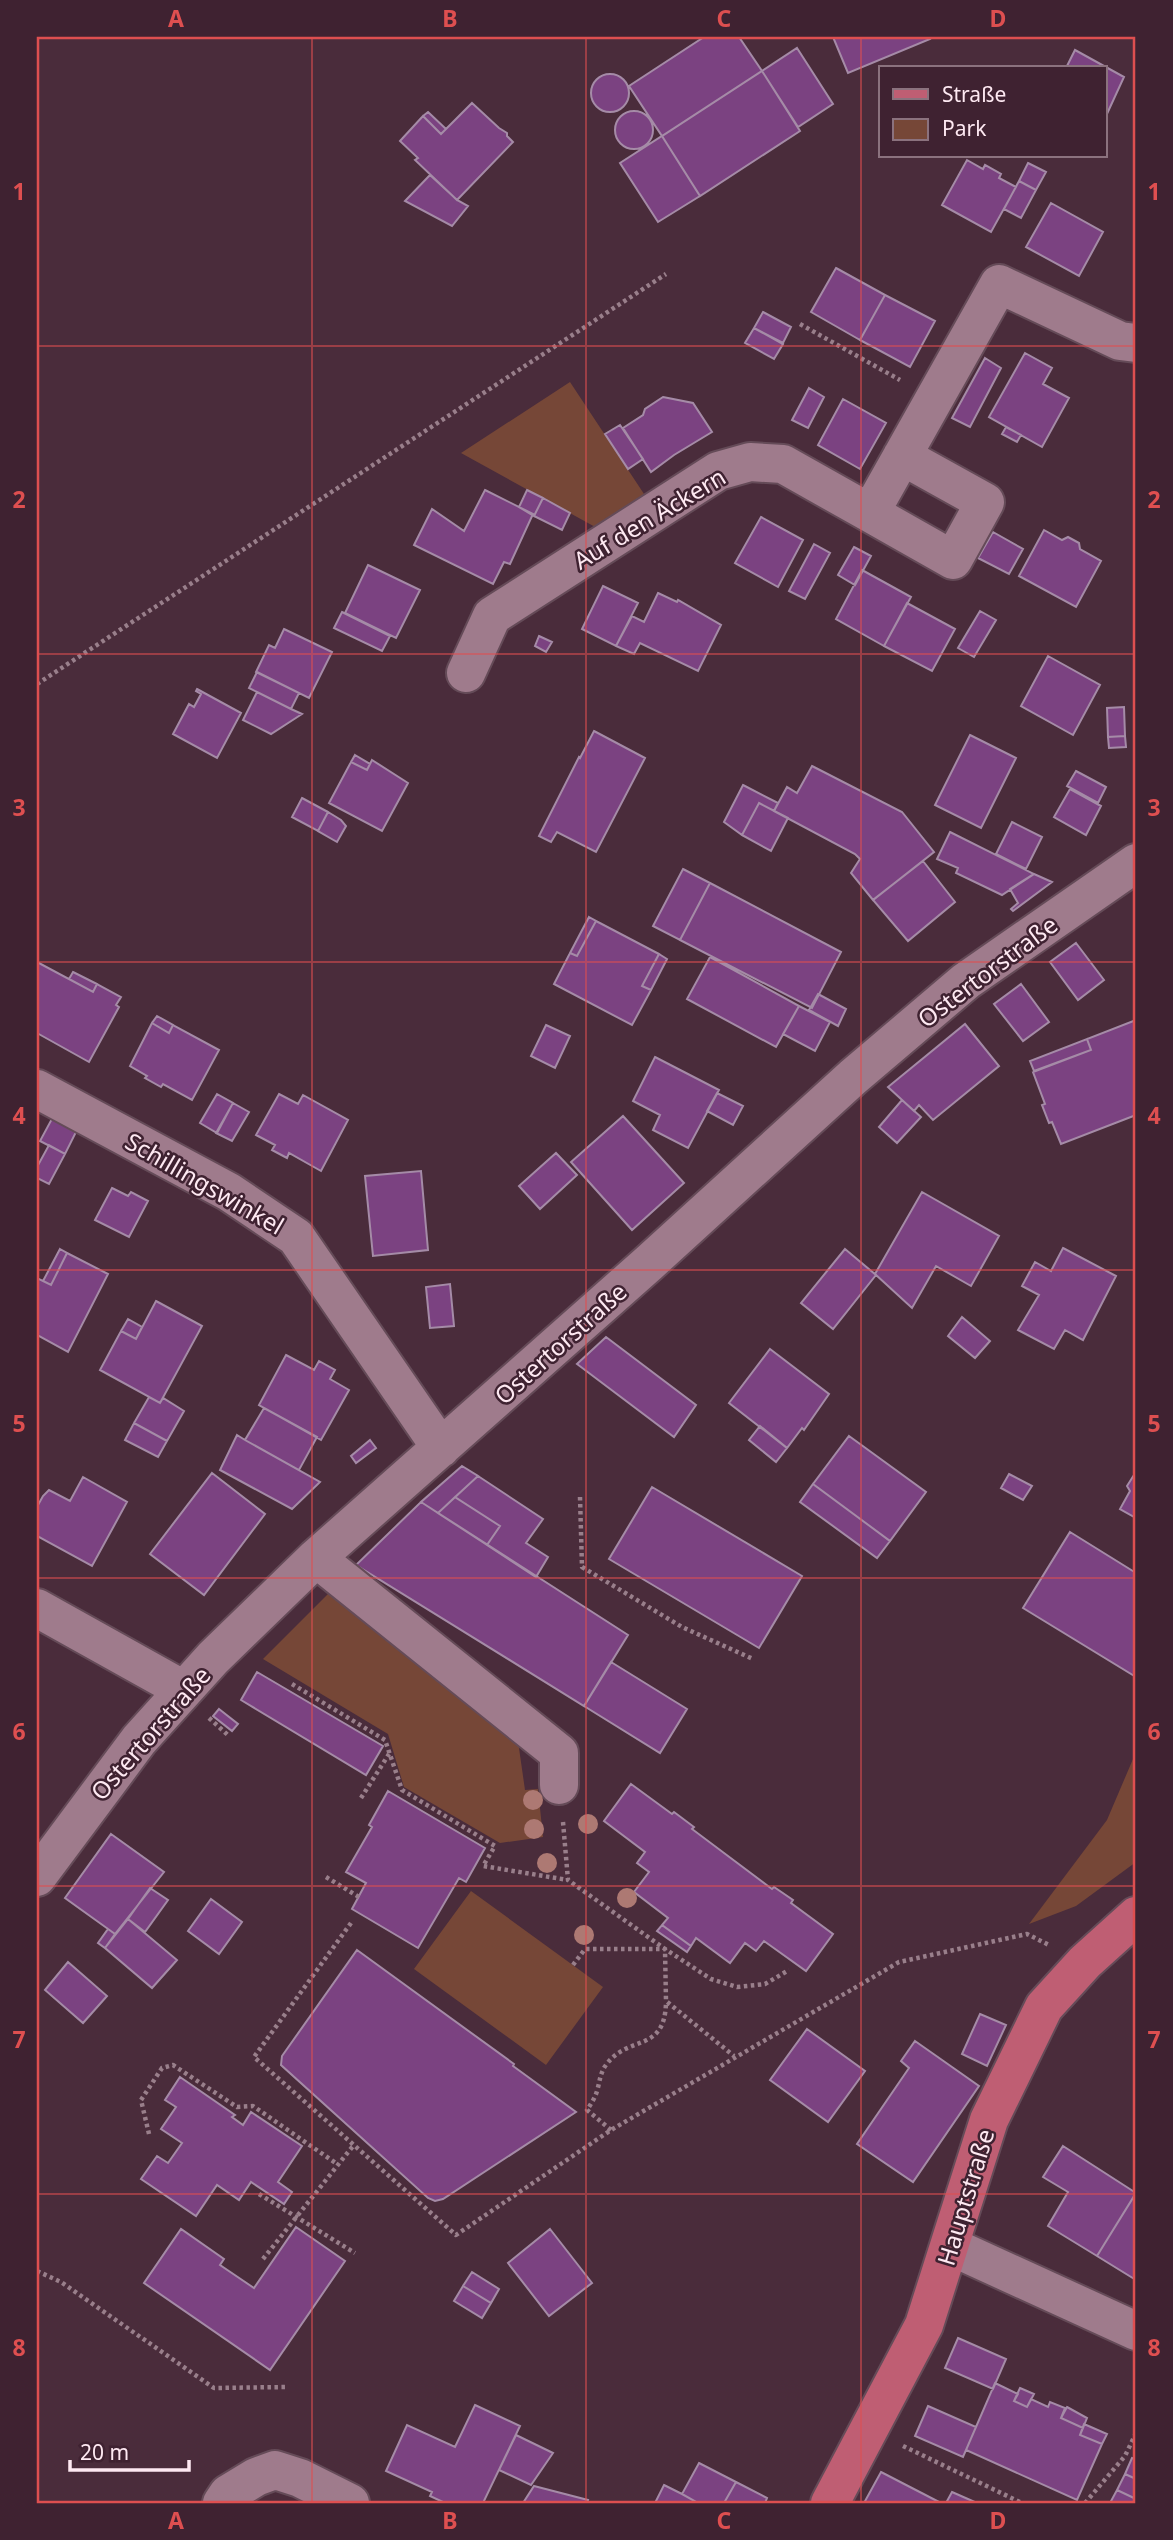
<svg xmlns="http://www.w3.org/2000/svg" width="1173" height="2540" font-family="'Noto Sans',sans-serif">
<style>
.green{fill:#764737}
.building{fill:#7b4281;stroke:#a58ba7;stroke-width:2}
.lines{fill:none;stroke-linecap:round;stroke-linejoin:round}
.minor-casing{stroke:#654b58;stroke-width:42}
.major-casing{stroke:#654b58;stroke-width:42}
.path{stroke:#997f8b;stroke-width:4.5;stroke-dasharray:3.5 3.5;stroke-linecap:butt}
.minor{stroke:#9f7b8c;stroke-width:38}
.major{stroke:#bf5e73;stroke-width:38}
.tree{fill:#ad7973}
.grid{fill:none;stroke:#de4f50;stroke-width:2;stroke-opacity:0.55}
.labels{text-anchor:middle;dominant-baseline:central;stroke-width:5;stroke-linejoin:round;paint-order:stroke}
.street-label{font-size:24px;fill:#fee9f2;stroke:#3f2231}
.neatline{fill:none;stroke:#de4f50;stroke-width:2.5}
.grid-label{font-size:23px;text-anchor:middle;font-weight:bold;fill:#de4f50}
</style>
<rect width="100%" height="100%" fill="#4a2c3b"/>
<path class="green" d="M570,382L646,497L597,528L461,453Z
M330,1592L517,1734L525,1790L538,1789L543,1837L500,1843L404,1787L388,1734L263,1659Z
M1136,1752V1862L1076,1906L1029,1924L1107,1820Z
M471,1891L603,1987L546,2065L414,1969Z"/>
<path class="building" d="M704,37H739L762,71L662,136L629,86Z
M833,37H929L930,39L848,73Z
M797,48L833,104L798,127L762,71Z
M1075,50L1124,77L1106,116L1105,68H1066Z
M762,71L800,131L700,196L662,136Z
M591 93a19 19 0 1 1 38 0a19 19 0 1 1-38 0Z
M472,103L499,128L507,133V136L513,142L457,200L415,160L418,158L400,141L423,116L441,134Z
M615 130a19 19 0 1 1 38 0a19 19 0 1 1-38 0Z
M428,112L446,129L441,134L423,116Z
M662,136L700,196L658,222L620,163Z
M967,160L983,169L985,165L1001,174L999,178L1016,187L991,232L942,205Z
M1028,163L1046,172L1036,190L1019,181Z
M430,175L457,200L468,206L452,226L405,201Z
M1019,181L1036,190L1021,218L1004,209Z
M1051,203L1103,232L1079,276L1026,247Z
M836,268L885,295L860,340L811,312Z
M885,295L935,321L910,367L860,340Z
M763,312L791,327L783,343L754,328Z
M754,328L783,344L774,359L745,343Z
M1025,353L1052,368L1043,384L1069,398L1042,447L989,417Z
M985,358L1001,368L970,427L952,418Z
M809,388L824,397L808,428L792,420Z
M663,397L693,403L712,432L674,455L651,472L623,428L643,415L645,409Z
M843,399L886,423L860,469L818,445Z
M620,425L643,459L628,469L605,434Z
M1006,427L1021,435L1017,442L1002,434Z
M485,490L533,514L510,564L504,562L493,584L414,545L432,509L464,531Z
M527,490L543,498L534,516L519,507Z
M543,498L570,513L562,530L534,516Z
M761,517L803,540L778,587L735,563Z
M1044,530L1062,540L1068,537L1079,543L1080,549L1101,561L1076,607L1019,576Z
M993,532L1023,549L1009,574L978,558Z
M814,544L830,553L805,599L789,591Z
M854,547L871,556L855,585L838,575Z
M368,565L420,590L396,638L345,613Z
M862,570L911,597L884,646L836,619Z
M603,586L638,603L616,646L582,629Z
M658,593L677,602L678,600L721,625L698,671L640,643L634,654L616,646L632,616L644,622Z
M907,603L955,629L932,671L884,646Z
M980,611L996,620L974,657L958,648Z
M342,612L390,636L382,651L334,628Z
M284,629L332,652L309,698L256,672L269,645L275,648Z
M539,636L552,642L546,652L535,646Z
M1048,656L1100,685L1073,735L1021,706Z
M257,672L299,693L291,709L249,688Z
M197,689L241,713L217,758L173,734L189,704L194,707L201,694L196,691Z
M257,692L291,709L302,714L271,734L243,720Z
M1124,707L1125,736L1108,737L1107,708Z
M594,731L645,758L596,852L557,832L551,842L539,836L579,757L580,758Z
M970,735L1016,758L981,828L935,805Z
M1125,736L1126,747L1109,748L1108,737Z
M355,755L370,764L367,770L351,762Z
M372,760L408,783L382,831L329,803L351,762L367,770Z
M812,766L902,812L934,852L873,900L851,873L860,859L855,854L774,811L787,787L797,793Z
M1076,771L1106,787L1098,803L1067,786Z
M743,785L778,803L774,811L759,803L742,835L724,822Z
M1070,789L1101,806L1086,835L1054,817Z
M302,798L328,812L318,831L292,817Z
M759,803L788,818L771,851L742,835Z
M328,812L341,820L346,826L337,842L318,831Z
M1012,822L1042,837L1026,869L996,854Z
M950,832L1034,874L1002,895L956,873L958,868L937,859Z
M923,861L955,902L908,941L873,900Z
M683,869L710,883L680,940L653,926Z
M1034,874L1052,882L1013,911L1011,909L1018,903L1010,889Z
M710,883L841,952L812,1008L680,940Z
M589,917L596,921L577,956L570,953Z
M596,921L659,954L642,986L651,990L632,1025L554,984L570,953L577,956Z
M1076,943L1104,980L1078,1000L1050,962Z
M659,954L667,959L651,990L642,986Z
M710,957L799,1006L776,1047L687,999Z
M37,962L93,992L97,984L121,997L116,1005L119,1007L89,1062L37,1033Z
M73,972L97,984L93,992L69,979Z
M1021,984L1049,1022L1023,1041L994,1004Z
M818,994L846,1009L838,1026L809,1010Z
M799,1006L830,1022L815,1051L783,1034Z
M157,1016L173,1025L169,1033L152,1023Z
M1136,1020V1115L1061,1144L1052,1122L1049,1123L1042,1105L1045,1104L1033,1072L1091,1050L1087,1039Z
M152,1023L169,1033L173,1025L219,1050L192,1100L163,1084L161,1087L145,1078L147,1076L130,1066Z
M965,1024L999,1066L933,1120L919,1105L914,1111L888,1087Z
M546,1025L570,1036L555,1068L531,1056Z
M1087,1039L1091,1050L1034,1071L1030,1061Z
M655,1057L719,1090L688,1148L653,1130L660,1115L633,1101Z
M717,1093L743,1106L733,1125L707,1111Z
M217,1094L233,1103L217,1133L200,1123Z
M279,1094L298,1104L303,1095L348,1120L321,1171L289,1153L287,1158L272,1150L275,1145L256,1135Z
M902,1100L921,1117L897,1143L879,1127Z
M233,1103L249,1112L232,1141L216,1133Z
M54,1115L78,1128L65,1154L40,1141Z
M623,1116L684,1183L632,1230L571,1162Z
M49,1145L65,1154L49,1184L37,1178V1167Z
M556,1153L577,1175L540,1209L519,1186Z
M421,1171L428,1250L373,1256L365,1176Z
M112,1188L128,1196L131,1192L148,1201L129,1237L95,1220Z
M922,1192L999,1236L971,1286L936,1266L912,1308L875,1274Z
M1063,1248L1116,1276L1083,1340L1065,1330L1054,1349L1018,1330L1039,1295L1022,1286L1035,1262L1051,1271Z
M60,1249L67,1253L51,1285L43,1281Z
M845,1249L876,1275L833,1329L801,1303Z
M67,1253L108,1274L68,1352L37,1335V1278L51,1285Z
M450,1284L454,1326L430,1328L426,1287Z
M156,1301L202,1326L160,1403L100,1370L121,1331L136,1339Z
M962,1317L990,1341L975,1358L948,1336Z
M128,1319L142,1327L136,1339L121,1331Z
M606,1337L696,1405L674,1437L577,1364Z
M770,1349L829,1394L804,1430L802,1428L787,1448L729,1403Z
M286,1355L314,1370L319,1361L335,1370L330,1379L349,1390L321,1440L259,1405Z
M149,1397L160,1403L163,1398L184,1411L167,1441L134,1423Z
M264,1408L317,1437L299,1470L245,1440Z
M134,1423L167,1441L158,1457L125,1440Z
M760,1426L787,1448L776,1462L749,1440Z
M237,1435L245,1440L320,1482L292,1509L220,1470Z
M849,1436L926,1492L890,1541L813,1484Z
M370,1440L376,1448L356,1463L351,1456Z
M462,1466L478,1476L438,1513L421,1502Z
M212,1473L265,1514L204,1595L150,1554Z
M1009,1474L1032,1486L1023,1500L1001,1488Z
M1134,1475H1136V1518L1120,1509L1130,1491L1127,1486Z
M478,1476L543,1519L526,1543L548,1557L536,1577L487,1545L500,1526L455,1497Z
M83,1477L127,1502L92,1566L37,1536L38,1505L43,1496L49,1490L70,1501Z
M813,1484L890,1541L877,1558L800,1502Z
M652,1487L802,1576L759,1648L609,1559Z
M455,1497L500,1526L487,1545L438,1513Z
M421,1502L628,1635L584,1706L356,1565Z
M1070,1532L1136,1573V1677L1023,1608Z
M611,1662L687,1709L660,1753L584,1706Z
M257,1672L383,1746L366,1775L241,1700Z
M219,1709L238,1724L232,1731L213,1716Z
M631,1784L672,1814L674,1812L694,1827L692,1829L772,1889L774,1887L793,1900L791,1903L833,1934L806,1971L764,1941L756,1951L745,1943L730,1963L696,1938L691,1946L662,1925L668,1918L634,1892L649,1872L637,1863L645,1852L604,1821Z
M388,1791L485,1848L466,1882L459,1878L418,1948L352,1909L366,1883L346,1872L372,1827L369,1825Z
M111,1834L164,1872L115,1934L65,1898Z
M150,1888L168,1900L145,1932L128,1919Z
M211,1899L242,1922L219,1954L188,1931Z
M128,1919L177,1960L152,1988L105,1948Z
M662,1925L691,1946L687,1952L657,1931Z
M108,1929L115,1934L105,1948L98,1943Z
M357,1950L514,2064L513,2066L576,2112L443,2199L435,2201L428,2198L281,2065L282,2056Z
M68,1962L107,1996L83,2023L45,1990Z
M980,2014L1006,2025L987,2066L962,2054Z
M807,2029L865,2071L828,2122L770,2080Z
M915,2041L979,2086L913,2182L857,2144L909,2068L901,2061Z
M180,2077L235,2115L232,2117L243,2125L251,2112L302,2146L278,2182L292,2192L284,2204L251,2182L239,2200L217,2185L196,2216L141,2179L157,2156L168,2163L182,2143L161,2129L176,2107L165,2100Z
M1063,2146L1136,2193L1097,2256L1048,2226L1068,2192L1043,2177Z
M1134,2196L1136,2198V2280L1097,2256Z
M296,2227L345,2261L270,2370L144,2283L181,2229L224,2259L220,2265L254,2288Z
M550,2229L592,2283L549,2316L508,2263Z
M472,2272L499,2289L491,2303L463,2286Z
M463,2286L491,2303L482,2318L454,2301Z
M958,2338L1006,2359L993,2389L945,2368Z
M995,2383L1018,2394L1014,2401L1027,2407L1031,2399L1048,2407L1050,2402L1065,2408L1061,2418L1083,2428L1080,2435L1102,2444L1077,2500L966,2450Z
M1020,2388L1034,2394L1027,2407L1014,2401Z
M475,2405L520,2426L483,2503H445L430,2496L432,2492L386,2471L407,2425L455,2447Z
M928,2406L976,2427L963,2457L915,2436Z
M1067,2407L1087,2418L1083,2428L1061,2418Z
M1084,2424L1107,2434L1102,2444L1080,2435Z
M516,2435L553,2453L531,2485L499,2470Z
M1132,2458L1136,2459V2479L1125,2474Z
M699,2463L736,2482L724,2503H698L682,2494Z
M881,2472L941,2503H864Z
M1125,2474L1136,2479V2499L1117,2490Z
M736,2482L767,2498L765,2503H724Z
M664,2485L682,2494L698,2503H655Z
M534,2486L588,2500L587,2503H523Z
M1117,2490L1136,2499V2503H1110Z
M952,2492L977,2503H946Z"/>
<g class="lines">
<g class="minor-casing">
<path id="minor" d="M870,513L953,560L985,502L902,456
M466,673L492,616L718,471L750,462L783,464L870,513L999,284L1120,341L1136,343
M37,1089L229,1192L296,1237L441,1448
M316,1558L559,1753V1785
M37,1608L184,1690
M37,1877L139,1740L213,1658L316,1558L649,1263L853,1077L966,981L1136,863
M950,2246L1136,2331
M222,2503L228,2494L256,2477L275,2470L300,2478L350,2503"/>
</g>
<g class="major-casing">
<path id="major" d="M830,2503L924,2325L989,2120L1044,2007L1085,1962L1136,1916"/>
</g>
<path class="path" d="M800,324L900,380
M37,684L666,274
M580,1497L582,1567L682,1627L753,1659
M292,1684L385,1740L402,1790L495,1846L483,1866L568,1880
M209,1718L229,1736
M361,1798L389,1754
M563,1822L568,1880L665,1949L666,2001L734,2056
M326,1877L359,1897
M351,1923L254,2057L456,2235L611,2130L899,1962L1027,1934L1049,1945
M573,1965L585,1949H665L711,1979L737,1987L765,1984L789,1970
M611,2130L587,2110C591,2104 595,2098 597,2091C600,2081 600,2073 606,2065C628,2034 665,2054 666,2002
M149,2134L141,2100L162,2068L173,2065L237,2107L253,2106L337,2164
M259,2194L355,2253
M263,2259L353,2146
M37,2271L61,2282L214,2388L288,2387
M903,2446L1022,2503
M1085,2503L1125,2456L1136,2433"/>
<use href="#minor" class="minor"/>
<use href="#major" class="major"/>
</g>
<g class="tree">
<circle cx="533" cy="1800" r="10"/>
<circle cx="588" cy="1824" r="10"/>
<circle cx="534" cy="1829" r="10"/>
<circle cx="547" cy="1863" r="10"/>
<circle cx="627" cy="1898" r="10"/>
<circle cx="584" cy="1935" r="10"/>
</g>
<path class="grid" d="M312,37V2503M586,37V2503M861,37V2503M37,346H1136M37,654H1136M37,962H1136M37,1270H1136M37,1578H1136M37,1886H1136M37,2194H1136"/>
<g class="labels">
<g class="street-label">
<text transform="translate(649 518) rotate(-31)">Auf den Äckern</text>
<text transform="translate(987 971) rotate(-37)">Ostertorstraße</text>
<text transform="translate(205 1183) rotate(30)">Schillingswinkel</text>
<text transform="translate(560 1343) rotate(-42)">Ostertorstraße</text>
<text transform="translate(150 1733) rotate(-49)">Ostertorstraße</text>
<text transform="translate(965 2197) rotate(-73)">Hauptstraße</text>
</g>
</g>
<rect width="1173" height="2540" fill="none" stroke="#3f2231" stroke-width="77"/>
<rect x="879" y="66" width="228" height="91" fill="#3f2231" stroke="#8b727e" stroke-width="2"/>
<rect x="893" y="89" width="35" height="10" fill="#bf5e73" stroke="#8b727e" stroke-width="2"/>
<text x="942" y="102" font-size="21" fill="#fee9f2">Straße</text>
<rect x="893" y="119" width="35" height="21" fill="#764737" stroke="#8b727e" stroke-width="2"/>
<text x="942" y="136" font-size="21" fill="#fee9f2">Park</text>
<path d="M70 2460v10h119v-10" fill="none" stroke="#fee9f2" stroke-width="3.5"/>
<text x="80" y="2460" font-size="21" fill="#fee9f2" stroke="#3f2231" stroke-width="5" paint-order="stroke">20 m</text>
<rect x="38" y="38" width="1096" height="2464" class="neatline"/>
<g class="grid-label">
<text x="176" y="27">A</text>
<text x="450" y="27">B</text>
<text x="724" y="27">C</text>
<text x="998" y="27">D</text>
<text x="19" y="200">1</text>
<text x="1154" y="200">1</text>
<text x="19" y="508">2</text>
<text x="1154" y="508">2</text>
<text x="19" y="816">3</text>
<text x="1154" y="816">3</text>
<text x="19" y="1124">4</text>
<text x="1154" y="1124">4</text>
<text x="19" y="1432">5</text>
<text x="1154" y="1432">5</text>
<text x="19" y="1740">6</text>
<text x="1154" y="1740">6</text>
<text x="19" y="2048">7</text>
<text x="1154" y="2048">7</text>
<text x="19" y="2356">8</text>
<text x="1154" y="2356">8</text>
<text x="176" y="2529">A</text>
<text x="450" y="2529">B</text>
<text x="724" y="2529">C</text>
<text x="998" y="2529">D</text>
</g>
</svg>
